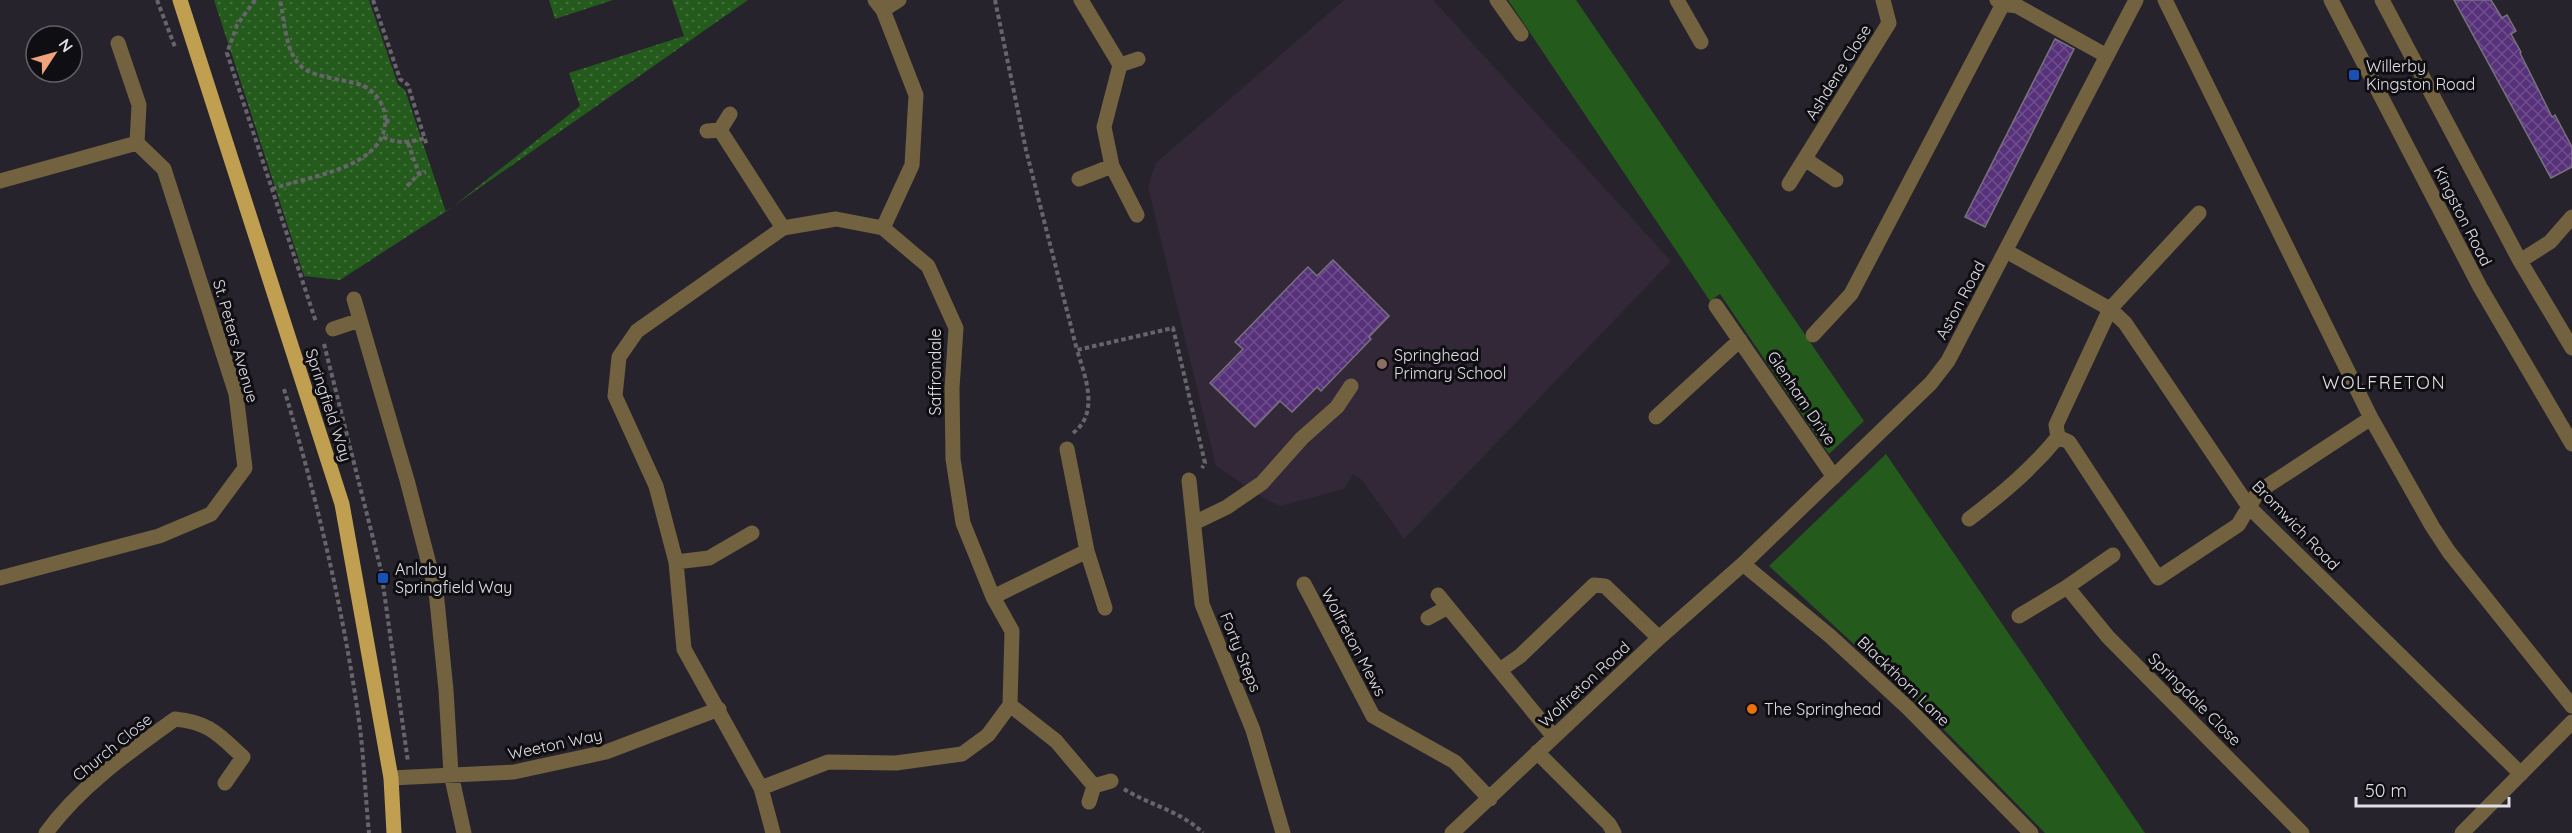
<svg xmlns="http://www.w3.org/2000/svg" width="2572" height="833" font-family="Quicksand,sans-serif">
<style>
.education{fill:#322838}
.grass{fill:#245a1c}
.park{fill:url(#park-dots)}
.building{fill:url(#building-cross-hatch);stroke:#77727d;stroke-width:1.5}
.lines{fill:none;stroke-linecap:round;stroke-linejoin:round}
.path{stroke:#67646c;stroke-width:4;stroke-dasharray:4.5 3;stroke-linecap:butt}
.minor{stroke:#72623f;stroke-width:15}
.major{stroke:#c09f51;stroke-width:15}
.transit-dot{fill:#1a4fb4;stroke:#0f0e12;stroke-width:2}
.education-dot{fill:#8d6e63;stroke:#0f0e12;stroke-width:2}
.food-dot{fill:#e8710a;stroke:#0f0e12;stroke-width:2}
.labels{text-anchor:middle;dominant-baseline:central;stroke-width:6;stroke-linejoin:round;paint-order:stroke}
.poi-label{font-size:16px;fill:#e0dee4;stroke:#0f0e12;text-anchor:start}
.street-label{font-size:16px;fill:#e0dee4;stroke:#0f0e12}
.neighbourhood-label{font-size:18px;letter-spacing:1.5px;fill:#e0dee4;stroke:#0f0e12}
</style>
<defs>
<pattern id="park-dots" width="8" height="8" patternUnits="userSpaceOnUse" patternTransform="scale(1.5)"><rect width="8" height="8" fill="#245a1c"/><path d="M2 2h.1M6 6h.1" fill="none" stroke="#44713d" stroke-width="1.8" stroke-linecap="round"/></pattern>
<pattern id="building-cross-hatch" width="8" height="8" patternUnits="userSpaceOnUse" patternTransform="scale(1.5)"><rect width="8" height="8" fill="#57317a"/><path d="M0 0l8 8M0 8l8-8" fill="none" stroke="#6f4e8d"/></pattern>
</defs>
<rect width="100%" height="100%" fill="#27232c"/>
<path class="education" d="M1344,0H1433L1671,261L1404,539L1362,480L1353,474L1344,489L1280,506L1264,498L1216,466L1148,187L1156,163Z"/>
<path class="grass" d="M1508,0H1576L1864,421L1829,454L1720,294L1710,301Z
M1886,454L2145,833H2045L1916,701L1769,566Z"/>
<path class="park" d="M214,0H369L398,85L405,90L446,212L580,106L569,73L684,36L672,0H748L445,212L340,280L304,276Z
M549,0H613L555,19Z"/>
<path class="building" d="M2454,0H2491L2502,18L2507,15L2516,31L2511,34L2521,52L2520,53L2552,117L2555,115L2572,147V167L2551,178Z
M2055,39L2074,49L1985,227L1965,217Z
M1333,260L1389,316L1369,337L1371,339L1321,391L1317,387L1292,412L1280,401L1255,427L1210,383L1243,349L1235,342L1298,277L1308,267L1317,276Z"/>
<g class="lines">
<path class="path" d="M157,0L175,47
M255,0L237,25L227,53L316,322
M373,0L400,79L408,85L427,146
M995,0L1026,150L1077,350L1173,328L1205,463L1202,468
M385,121H392
M383,137C398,144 408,143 425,138
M408,143L419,174
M407,186L419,174L426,172
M272,189C308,176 390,168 385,116C384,103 373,89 361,85C342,78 310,79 297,62C285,46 284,18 280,0
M324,344L381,570L408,762
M284,389C316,495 342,604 358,714C364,753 365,794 369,833
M1073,433C1100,413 1085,376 1077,350
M1124,789C1149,805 1181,811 1203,833"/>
<path class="minor" d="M875,0L883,10L916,95L912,165L883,228
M1081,0L1120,65L1104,127L1112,166L1137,215
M1497,0L1521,34
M1677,0L1701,42
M1997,0L2003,4L2017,6L2107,56
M2165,0L2371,418L2432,526L2449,552L2572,706
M2331,0L2480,287L2572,444
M2382,0L2520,261L2572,348
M883,10L899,0
M1120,65L1138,59
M720,130L783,228
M707,131L720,130L730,114
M1805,159L1836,180
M1079,179L1112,166
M0,181L137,143L139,105L118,43
M1789,184L1889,23L1883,0
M2006,251L2110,309L2125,323L2249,507L2521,774
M2520,261L2550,242L2572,217
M354,299L407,480L436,591L446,690L451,774L464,833
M1716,306L1834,477
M333,329L360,320
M1813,335L1851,294L2003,4
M1656,417L1740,340
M2058,437L2069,442L2158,578L2238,525L2258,492L2371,418
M2058,437L2056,425L2110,309L2199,213
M1067,449L1087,551L1105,608
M1189,480L1202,604L1253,730L1283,833
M1969,519C2002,494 2032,469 2058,437
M1194,523L1227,507L1262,483L1302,438L1337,407L1351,386
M676,562L709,558L752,533
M1743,564L1830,636L1908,708L2031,833
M0,578L159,536L211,514L245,468L236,394L182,225L164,169L137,143
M1304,584L1373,716L1455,762L1490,799
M2067,587L2108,637L2302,833
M1438,595L1554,737
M993,597L1087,551
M2019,616L2067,587L2113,555
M1428,618L1448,607
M1500,670L1520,656L1594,585L1605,586L1659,638
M1010,705L1056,741L1094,786
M1537,752L1609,824L1614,833
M391,778L514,772L606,752L719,709
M761,788L828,762L896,763L962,754L988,735L1010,705L1012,631L993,597L963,523L953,459L952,388L956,328L928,266L883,228L836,219L783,228L637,331L619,357L615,396L656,486L676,562L684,649L761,788L773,833
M1089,802L1094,786L1111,781
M46,833C79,787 129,752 175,719C209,722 219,735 243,757L225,783
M1452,833L1659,638L1743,564L1931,383L1948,361L2136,0
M2462,833L2572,722"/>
<path class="major" d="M180,0L342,504L391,778L394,833"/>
</g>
<g class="transit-dot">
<rect x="2348" y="69" width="12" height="12" rx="3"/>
<rect x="377" y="572" width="12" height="12" rx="3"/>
</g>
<circle class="education-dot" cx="1382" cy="364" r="6"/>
<circle class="food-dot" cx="1752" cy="709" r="6"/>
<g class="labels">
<g class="poi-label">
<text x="2366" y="66">Willerby<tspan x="2366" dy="18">Kingston Road</tspan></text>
<text x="1394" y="355">Springhead<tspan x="1394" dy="18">Primary School</tspan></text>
<text x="395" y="569">Anlaby<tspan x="395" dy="18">Springfield Way</tspan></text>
<text x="1764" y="709">The Springhead</text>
</g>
<g class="street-label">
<text transform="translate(1838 72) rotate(-58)">Ashdene Close</text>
<text transform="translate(2463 216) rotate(63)">Kingston Road</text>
<text transform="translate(1960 300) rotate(-62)">Aston Road</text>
<text transform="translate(236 341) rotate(74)">St. Peters Avenue</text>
<text transform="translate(935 372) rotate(-90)">Saffrondale</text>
<text transform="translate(1802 398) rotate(56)">Glenham Drive</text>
<text transform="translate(329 405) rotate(72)">Springfield Way</text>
<text transform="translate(2296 525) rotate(46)">Bromwich Road</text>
<text transform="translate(1354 642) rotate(62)">Wolfreton Mews</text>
<text transform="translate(1241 652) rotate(68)">Forty Steps</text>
<text transform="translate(1904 681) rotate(44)">Blackthorn Lane</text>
<text transform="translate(1584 684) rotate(-43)">Wolfreton Road</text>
<text transform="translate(2195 699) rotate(45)">Springdale Close</text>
<text transform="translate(555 744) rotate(-12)">Weeton Way</text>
<text transform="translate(112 747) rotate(-39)">Church Close</text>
</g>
<g class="neighbourhood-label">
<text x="2384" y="382">WOLFRETON</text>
</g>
</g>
<g transform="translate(54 54) rotate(54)"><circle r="28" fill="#0f0e12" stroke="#636166" stroke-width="1.5"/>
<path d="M0-4.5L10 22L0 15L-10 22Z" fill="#f0a278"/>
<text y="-9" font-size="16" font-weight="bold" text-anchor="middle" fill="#e0dee4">N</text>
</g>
<path d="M2356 797v9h153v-9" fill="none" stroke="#e0dee4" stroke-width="3"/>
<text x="2365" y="797" font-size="18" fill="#e0dee4" stroke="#0f0e12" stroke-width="4.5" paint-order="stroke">50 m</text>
</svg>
